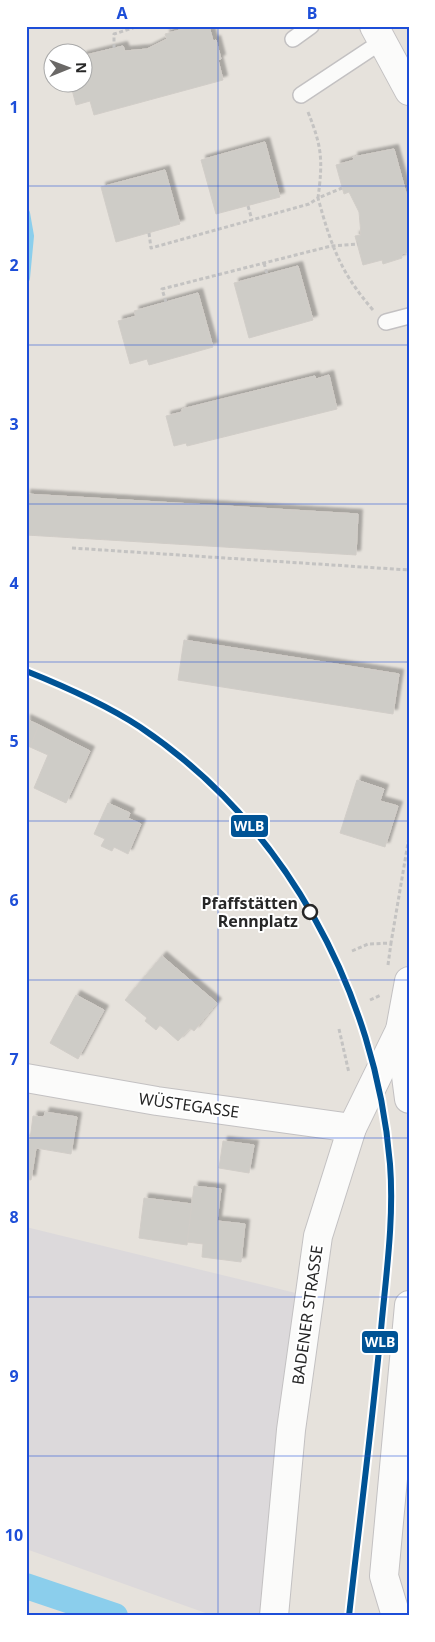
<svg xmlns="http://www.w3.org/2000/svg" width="435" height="1642" font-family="'Noto Sans',sans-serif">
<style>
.industrial{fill:#dcd9db}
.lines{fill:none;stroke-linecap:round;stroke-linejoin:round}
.stream{stroke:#8bceec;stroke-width:8}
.canal{stroke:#8bceec;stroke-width:26}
.building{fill:#ceccc7;stroke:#d1cdc8;filter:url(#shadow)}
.service-casing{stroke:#c3c1c2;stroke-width:18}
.minor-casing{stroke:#c3c1c2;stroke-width:30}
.tertiary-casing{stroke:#c3c1c2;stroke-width:30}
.path{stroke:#c4c3c2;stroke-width:3;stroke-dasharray:4 2.5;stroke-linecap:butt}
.service{stroke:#fbfbfa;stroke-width:15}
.minor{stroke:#fbfbfa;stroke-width:28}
.tertiary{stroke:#fbfbfa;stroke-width:28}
.rail-1-casing{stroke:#fff;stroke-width:10}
.rail-1{stroke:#005395;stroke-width:6}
.grid{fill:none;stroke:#1d4ed8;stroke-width:1;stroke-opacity:0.55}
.stop-dot{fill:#fff;stroke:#272727;stroke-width:2.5}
.labels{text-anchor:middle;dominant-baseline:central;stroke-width:4;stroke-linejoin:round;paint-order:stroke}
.stop-label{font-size:16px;font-weight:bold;fill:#272727;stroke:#fff;text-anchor:end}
.street-label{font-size:16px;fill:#272727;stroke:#fff}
.line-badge{stroke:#fff;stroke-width:2}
.badge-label{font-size:14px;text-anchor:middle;font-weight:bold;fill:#fff}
.neatline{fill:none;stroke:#1d4ed8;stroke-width:2}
.grid-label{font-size:16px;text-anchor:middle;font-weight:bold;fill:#1d4ed8}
</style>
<defs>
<filter id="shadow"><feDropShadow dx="4.5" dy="-4.5" stdDeviation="1" flood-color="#0004"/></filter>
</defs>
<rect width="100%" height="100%" fill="#e6e2dc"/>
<path class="industrial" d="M26,1227L324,1300L260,1616H214L26,1549Z"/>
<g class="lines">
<path class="stream" d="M26,213L30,236L26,278"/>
<path class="canal" d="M26,1586L115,1616"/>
</g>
<path class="building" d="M194,26H209L213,41L216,40L221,59L218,60L223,80L94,115L90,101L76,105L70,82H82V56L123,46L125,51L147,49L167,39L165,34Z
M265,142L280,197L216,214L201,160Z
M394,149L409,204V252L401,254L402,258L383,264L382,260L363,265L355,236L361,235L359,212L349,192L344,194L336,165L354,160L353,157Z
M165,170L180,224L116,242L101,187Z
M298,266L313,320L249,338L234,283Z
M198,293L213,347L149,365L147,359L130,364L118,321L136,316L134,311Z
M329,375L337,409L187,446L186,443L174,446L166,416L182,412V409L315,376L316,379Z
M26,494L358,514L356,555L26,535Z
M184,640L399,674L393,714L178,680Z
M26,719L39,725L30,747L26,745Z
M39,725L90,751L66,803L34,788L48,755L30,747Z
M357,780L384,789L380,801L398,806L385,847L340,833Z
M108,803L130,813L128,818L141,824L128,854L114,847L112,851L101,846L105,839L94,834Z
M162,956L217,1003L194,1031L190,1028L178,1041L160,1025L156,1030L145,1021L147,1018L125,1000Z
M76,995L104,1010L78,1059L50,1043Z
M45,1112L77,1117L71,1154L36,1148L31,1180L26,1179V1139L30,1140L33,1116L44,1117Z
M223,1141L254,1145L249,1173L219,1168Z
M194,1186L221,1189L217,1221L245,1224L241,1262L202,1257L203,1244L187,1242Z
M144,1198L192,1204L187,1245L139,1238Z"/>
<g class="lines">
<g class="service-casing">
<path id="service" d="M293,39L311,26
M301,95L384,40
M386,322L409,316"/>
</g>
<g class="minor-casing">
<path id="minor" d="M409,1030H400L409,1099
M26,1078L157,1101L352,1128
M396,1616L384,1576L409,1305"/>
</g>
<g class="tertiary-casing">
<path id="tertiary" d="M374,26L409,91
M274,1616L291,1430L318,1236L352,1128L400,1030L409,981"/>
</g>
<path class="path" d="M171,26L173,32
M114,48V34L139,26
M308,112C322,147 323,160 318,198L342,188
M248,206L252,220
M149,233L151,248L309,204L318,198C331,245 340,272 373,310
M264,263L267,274
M166,302L162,289L331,246L358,244
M72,548L409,570
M352,951L368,944L391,943L409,837
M388,965L391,943
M370,1000L381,995
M339,1029L349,1073"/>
<use href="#service" class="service"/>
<use href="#minor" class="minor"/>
<use href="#tertiary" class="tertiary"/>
<g class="rail-1-casing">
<path id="rail-1" d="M26,671C66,687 105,704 140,727C285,824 376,993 390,1164C394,1215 387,1268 382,1319C373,1418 360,1517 349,1616"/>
</g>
<use href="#rail-1" class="rail-1"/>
</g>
<path class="grid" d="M218,26V1616M26,186H409M26,345H409M26,504H409M26,662H409M26,821H409M26,980H409M26,1138H409M26,1297H409M26,1456H409"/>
<circle class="stop-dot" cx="310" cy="912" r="7"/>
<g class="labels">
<g class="stop-label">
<text x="298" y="903">Pfaffstätten<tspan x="298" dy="18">Rennplatz</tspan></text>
</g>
<g class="street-label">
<text transform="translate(189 1105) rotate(8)">WÜSTEGASSE</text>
<text transform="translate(307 1315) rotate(-82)">BADENER STRASSE</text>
</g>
</g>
<g class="line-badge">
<rect x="230" y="814" width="39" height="24" rx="5" fill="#005395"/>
<rect x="361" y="1330" width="38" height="24" rx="5" fill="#005395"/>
</g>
<g class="badge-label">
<text x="249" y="831">WLB</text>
<text x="380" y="1347">WLB</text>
</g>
<rect width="435" height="1642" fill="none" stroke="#ffffff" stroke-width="55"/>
<g transform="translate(68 68) rotate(89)"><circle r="24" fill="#ffffff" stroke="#a9a9a9"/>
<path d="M0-4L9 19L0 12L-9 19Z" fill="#6a6866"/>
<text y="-8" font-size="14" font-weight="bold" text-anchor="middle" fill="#272727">N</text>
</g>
<rect x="28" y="28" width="380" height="1586" class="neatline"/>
<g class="grid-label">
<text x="122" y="19">A</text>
<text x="312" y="19">B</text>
<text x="14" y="113">1</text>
<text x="14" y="271">2</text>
<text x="14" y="430">3</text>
<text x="14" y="589">4</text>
<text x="14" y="747">5</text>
<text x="14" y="906">6</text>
<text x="14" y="1065">7</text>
<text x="14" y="1223">8</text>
<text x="14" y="1382">9</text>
<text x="14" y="1541">10</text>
</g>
</svg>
